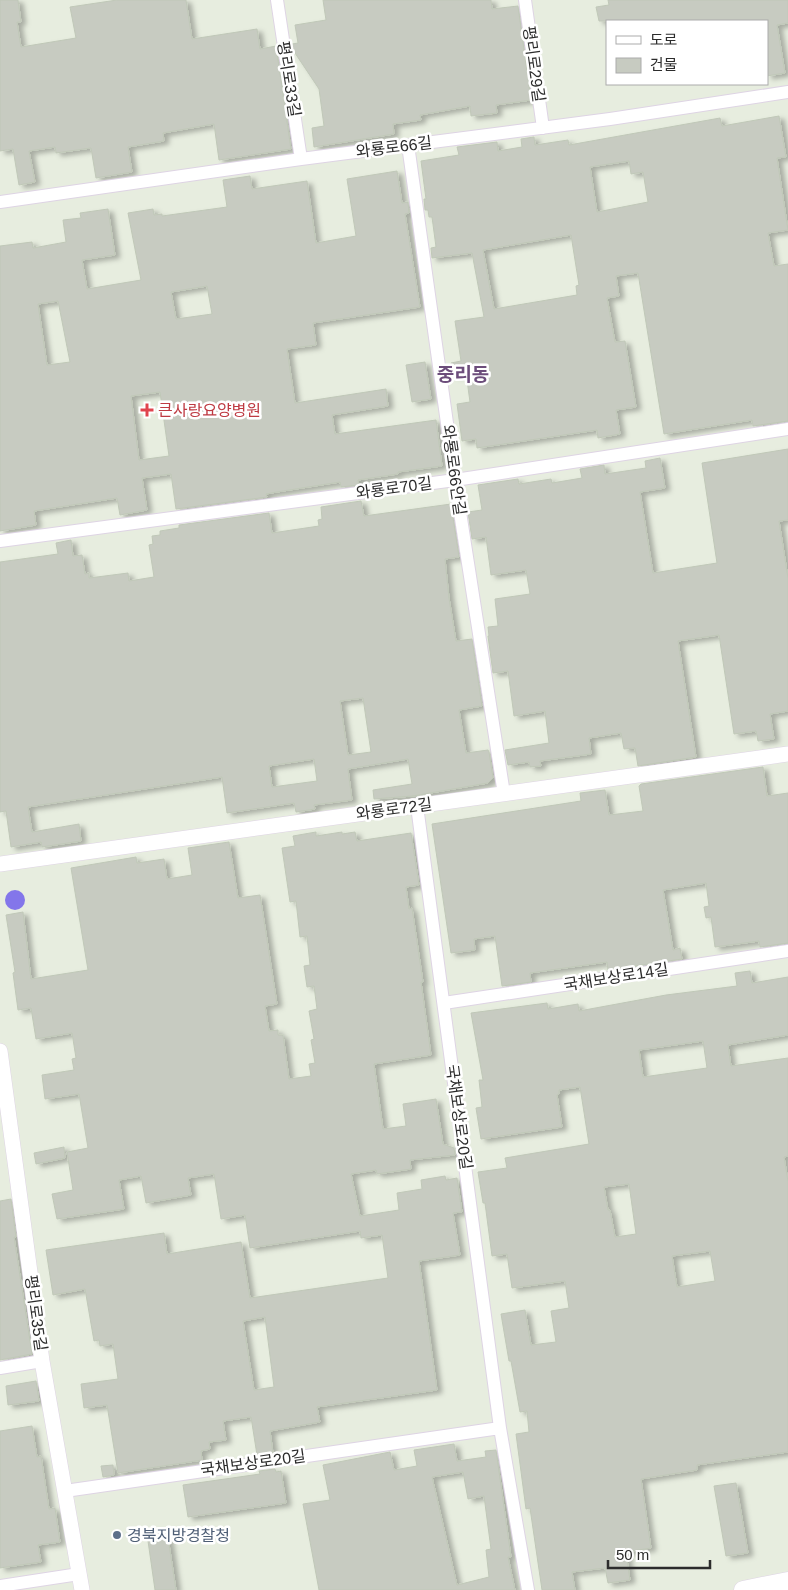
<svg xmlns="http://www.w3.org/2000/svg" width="788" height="1590" font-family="Helvetica,'Noto Sans KR',sans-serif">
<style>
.water{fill:#8376ea}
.building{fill:#c7cbc1;stroke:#c0c8b8;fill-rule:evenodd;filter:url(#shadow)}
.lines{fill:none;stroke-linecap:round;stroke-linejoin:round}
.minor-casing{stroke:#ded4e4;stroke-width:14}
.tertiary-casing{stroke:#ded4e4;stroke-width:16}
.secondary-casing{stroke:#ded4e4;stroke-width:19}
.minor{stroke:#fff;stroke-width:12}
.tertiary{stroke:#fff;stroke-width:15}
.secondary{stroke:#fff;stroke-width:18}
.health-dot{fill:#e0444e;stroke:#fff;stroke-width:2}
.service-dot{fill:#5c6f8a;stroke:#fff;stroke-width:2}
.labels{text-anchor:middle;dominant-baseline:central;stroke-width:5;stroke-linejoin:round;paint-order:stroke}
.street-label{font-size:16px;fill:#2c2c2c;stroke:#fff}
.health-label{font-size:16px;fill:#be3a42;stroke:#fff;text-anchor:start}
.service-label{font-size:16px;fill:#4e5e75;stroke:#fff;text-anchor:start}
.quarter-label{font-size:19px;font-weight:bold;fill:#6c4d7b;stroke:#fff}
</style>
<defs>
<filter id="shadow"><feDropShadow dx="5" dy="3" stdDeviation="2.5" flood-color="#0004"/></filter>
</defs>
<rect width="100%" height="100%" fill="#e7eddf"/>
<path class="water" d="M5 900a10 10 0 1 1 20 0a10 10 0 1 1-20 0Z"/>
<path class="building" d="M0,0H18L21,22H17L21,47L76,38L70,7L117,0H186L192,39L257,29L260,49L276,46L291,149L219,160L214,124L163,133L164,141L128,147L132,172L96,178L91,148L56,153L55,147L29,151L35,182L19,185L13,149L0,151Z
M323,0H491L492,9L518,6L531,100L496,105L497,113L471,116L470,106L420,115L421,120L393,124L394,134L314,147L312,128L324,126L319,89L293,50L292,44L298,43L295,25L326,20Z
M608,0H788V23L777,25L785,73L767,76V21H599L596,7L609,5Z
M779,116L786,157L777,158L788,230L768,233L774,266L788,264V421L753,426L752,420L664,434L638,273L616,276L619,296L607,298L615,342L625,341L636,407L616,410L620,434L598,438L597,430L477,448L476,439L462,441L457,404L470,402L466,373L453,375L451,363L461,361L455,321L484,317L472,253L432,258L431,248L436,247L432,217H429L428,210H425L424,199H426L421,161L459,155L457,147L497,142L498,151L522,147L521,139L534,137L535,145L568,140L569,145L720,118L722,126ZM629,161L631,174L643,172L648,202L597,212L590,167ZM571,235L579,285L576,286L577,295L494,309L483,250Z
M397,171L402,203L408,202L409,213L405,214L420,307L313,323L316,345L287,349L295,403L386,389L388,406L332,415L335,434L436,420L442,466L398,472V474L358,480L359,485L341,487L340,482L277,492L266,494L267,497L176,509L171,474L142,478L147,510L120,515L117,498L34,511L36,525L0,531V246L32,242L33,248L66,242L63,220L81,218L80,213L108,209L115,255L82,260L87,289L141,280L128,213L153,209L154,215L162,214V216L227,207L223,180L250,176L252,189L307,181L316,243L356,236L347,179ZM207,286L212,314L176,319L171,292ZM58,301L70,362L47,365L38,304ZM160,392L169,456L139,460L131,396Z
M425,362L431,399L412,402L406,365Z
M788,449V520L779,521L788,578V711L770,714L774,739L758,741L756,731L734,734L719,635L678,641L696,757L638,766L635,748L624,749L621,733L589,738L591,754L540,761L541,766L530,767L529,762L508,765L505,750L549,743L545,711L514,716L508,671L493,673L488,636H489L488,627L498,626L495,599L530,594L526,570L491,575L486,537L472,539L468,512L482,510L478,485L518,479L519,484L551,479L552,483L582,478L580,469L604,465L605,474L646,468L645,461L660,458L665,488L640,492L653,573L717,563L702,463Z
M361,501L364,516L451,504L459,557L445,559L449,598L456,641L472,639L482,706L459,710L466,753L488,750L489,752L493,778L488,783L413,796L374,799L373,790L412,784L408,759L348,769L352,800L314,805L315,809L296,812L294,803L227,813L222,777L28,807L32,832L79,824L81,841L42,847L41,842L11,847L6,811L0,812V562L58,554L56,543L71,540L73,556L82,555L85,574L89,573V578L128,573L129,581L154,577L149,545L153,544L152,536L160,535V531L179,528V525L269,513L272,533L319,526L318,520L322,519L321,507ZM363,698L371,752L348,755L340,701ZM314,759L317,781L272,787L269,766Z
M763,767L767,796L788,793V943L760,947L759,941L715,947L711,917L706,918L704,907L709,906L706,883L663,890L673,950L680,948L682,959L608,970L607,962L530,973L531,982L502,986L495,936L474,939L475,950L451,953L432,824L581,801L580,793L605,790L609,815L643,811L639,786L641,784Z
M316,832V836L342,832V834L355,832L357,841L411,833L419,885L406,887L409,909L412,908L423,982H421L431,1055L374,1064L383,1129L406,1126L403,1104L436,1099L443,1144L454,1148L455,1155L410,1160L411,1169L377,1174L376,1170L351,1174L360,1216L399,1210L397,1193L422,1189L421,1180L445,1176L446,1180L457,1178L462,1212L453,1213L460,1255L419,1261L437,1390L317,1407L320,1422L270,1431L273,1453L257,1455L251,1417L223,1421L226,1440L209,1442L210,1449L201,1451L202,1460L118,1473L107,1405L84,1408L81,1384L118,1379L113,1344L100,1346L99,1340L94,1341L85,1289L53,1295L46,1250L164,1233L167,1254L241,1242L250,1298L388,1278L382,1235L361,1238L360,1231L250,1248L245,1215L221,1219L214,1174L188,1178L191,1195L146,1203L141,1176L119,1180L124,1209L57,1219L52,1194L73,1190L67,1152L88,1148L79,1094L45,1099L42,1075L74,1070L72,1059L76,1058L72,1033L36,1039L31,1008L18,1010L13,973L15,972L6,915L23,912L31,979L88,970L71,868L136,857L137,863L164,859L167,879L192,875L188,848L229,842L238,898L260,895L277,1004L265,1006L269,1031L278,1030V1035H283L289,1079L311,1076L309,1064L315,1063L311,1040L314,1039L309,1011L317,1009L314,986L307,987L304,966L310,965L307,936L300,937L296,901L290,902L282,848L295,846L293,836ZM265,1317L274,1387L254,1390L243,1321Z
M750,971L752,983L788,977V1035L728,1045L731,1066L788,1058V1156L784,1157L788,1181V1452L697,1465V1470L641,1479L651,1548L626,1552L630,1580L608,1583L605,1568L572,1572L575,1590H542L530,1508L526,1509L516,1434L529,1432L527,1411L520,1412L511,1361H509L501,1314L525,1310L531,1345L556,1342L551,1311L569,1308L565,1281L512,1288L507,1254L492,1256L485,1203H483L478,1172L507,1168L505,1158L589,1144L580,1087L559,1090V1094L557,1095L562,1127L481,1139L476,1108L482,1107L479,1080H483L471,1013L547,1003L548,1009L578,1004L579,1011L666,995L737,986L735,973ZM703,1041L707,1068L643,1077L639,1050ZM629,1184L636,1234L615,1237L610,1210H608L604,1187ZM710,1251L715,1281L677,1287L672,1256Z
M64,1147L65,1158L36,1164L34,1153Z
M11,1199L16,1237H14L32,1354L0,1360V1201Z
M36,1381L39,1401L8,1405L6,1386Z
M32,1426L37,1457L41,1456L49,1509L55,1508L60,1542L38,1545L41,1562L0,1568V1431Z
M454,1444L457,1461L486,1457L485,1451L496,1450L511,1557H508L515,1590H319L303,1504L330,1500L323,1465L390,1452L394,1470L417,1466L414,1450ZM463,1472L468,1499L484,1496L491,1549L486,1550L489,1577L457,1585L432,1477Z
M113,1465L114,1475L103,1477L101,1466Z
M275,1469L276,1472L281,1471L286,1503L188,1517L183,1485L260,1474L259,1471Z
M736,1483L748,1553L726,1556L714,1486Z
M167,1531L176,1590H155L147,1534Z"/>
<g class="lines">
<g class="minor-casing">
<path id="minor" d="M277,0L301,159
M525,0L543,128
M408,145L455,480L504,794
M0,202L301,159L610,119L788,92
M0,541L455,480L788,429
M417,806L500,1428L528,1590
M444,1003L788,951
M0,1368L42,1361
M65,1491L500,1428
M0,1586L79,1574"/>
</g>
<g class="tertiary-casing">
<path id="tertiary" d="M0,864L788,754
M0,1051L42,1361L82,1590"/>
</g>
<g class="secondary-casing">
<path id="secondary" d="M743,1590L788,1581"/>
</g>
<use href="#minor" class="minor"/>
<use href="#tertiary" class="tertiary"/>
<use href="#secondary" class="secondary"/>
</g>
<path class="health-dot" d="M144.5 402.5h5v5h5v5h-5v5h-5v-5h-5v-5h5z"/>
<circle class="service-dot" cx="117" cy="1535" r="5"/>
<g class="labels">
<g class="street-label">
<text transform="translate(534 64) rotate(82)">평리로29길</text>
<text transform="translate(289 79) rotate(81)">평리로33길</text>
<text transform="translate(394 147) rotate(-7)">와룡로66길</text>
<text transform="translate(454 470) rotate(82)">와룡로66안길</text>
<text transform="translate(394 488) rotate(-8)">와룡로70길</text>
<text transform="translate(394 809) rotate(-8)">와룡로72길</text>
<text transform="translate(616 977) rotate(-9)">국채보상로14길</text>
<text transform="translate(459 1117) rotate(82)">국채보상로20길</text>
<text transform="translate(36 1313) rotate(82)">평리로35길</text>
<text transform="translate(253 1463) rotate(-8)">국채보상로20길</text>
</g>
<g class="health-label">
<text x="158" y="410">큰사랑요양병원</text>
</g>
<g class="service-label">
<text x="127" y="1535">경북지방경찰청</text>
</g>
<g class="quarter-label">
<text x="463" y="374">중리동</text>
</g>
</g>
<rect x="606" y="20" width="162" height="65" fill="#ffffff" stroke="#ababab"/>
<rect x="616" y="36" width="25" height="8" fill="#ffffff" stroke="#ababab"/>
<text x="650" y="45" font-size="15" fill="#2c2c2c">도로</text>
<rect x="616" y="58" width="25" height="15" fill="#c7cbc1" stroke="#ababab"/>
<text x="650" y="70" font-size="15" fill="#2c2c2c">건물</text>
<path d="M608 1560v8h102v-8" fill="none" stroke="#2c2c2c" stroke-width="2.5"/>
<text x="616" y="1560" font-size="15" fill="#2c2c2c" stroke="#ffffff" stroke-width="4" paint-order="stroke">50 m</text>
</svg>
